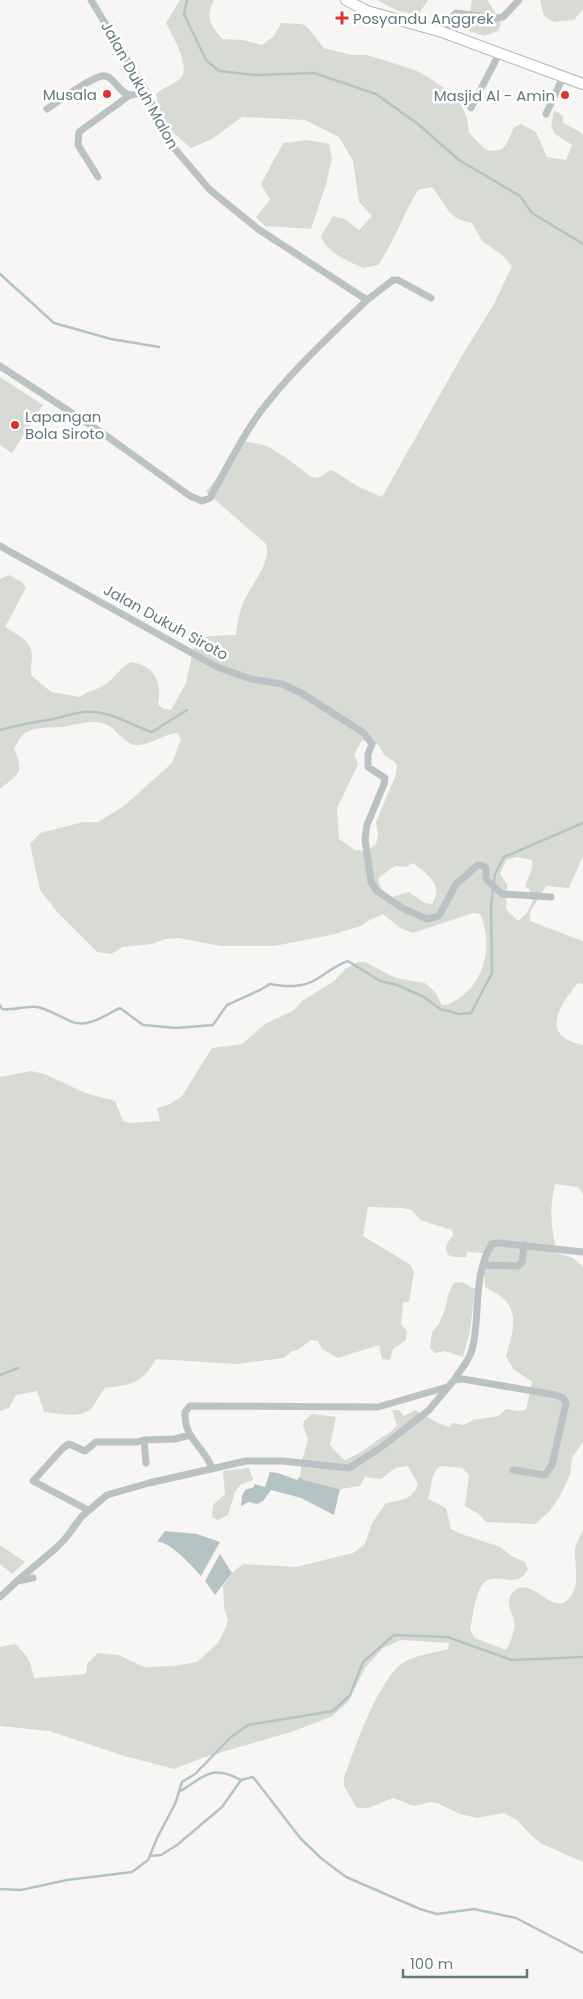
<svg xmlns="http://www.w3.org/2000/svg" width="583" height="1999" font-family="Poppins,sans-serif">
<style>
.green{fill:#d8dbd3;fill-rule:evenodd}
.water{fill:#b4c4c5}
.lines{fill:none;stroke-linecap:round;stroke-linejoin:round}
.stream{stroke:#b4c4c5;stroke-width:2.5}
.secondary-casing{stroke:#aeb6b8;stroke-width:12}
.street{stroke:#bbc2c3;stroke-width:7}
.secondary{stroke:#fff;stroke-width:10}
.poi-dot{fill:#da3430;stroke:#fff;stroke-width:2}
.labels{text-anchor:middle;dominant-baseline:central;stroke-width:5;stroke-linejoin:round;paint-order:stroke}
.poi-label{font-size:15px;fill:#63787d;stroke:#fff;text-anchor:start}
.street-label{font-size:15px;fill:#63787d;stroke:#fff}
</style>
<rect width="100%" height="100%" fill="#f7f6f4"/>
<path class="green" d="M180,0H214C205,20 210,23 222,39L243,40L262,45L274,36L281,23L302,24L308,28L324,48L352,55H367L415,70L428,77L458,98L467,118L469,133L486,150C507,154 507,142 514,127L521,124L536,132L547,157L566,160L572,145L555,134L551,126L554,110L563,116V123L577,130L583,135V856L569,888L546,886L530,912V921L583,941V984L578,983C559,1006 539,1036 583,1045V1194L578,1187L555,1184C549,1211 551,1226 557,1253L573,1258L583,1267V1442L572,1458L570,1475L561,1494L550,1511L535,1524L486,1522L479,1514L465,1506L469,1475L462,1468L440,1466C429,1476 433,1486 428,1499L446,1508L451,1529L464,1535L500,1547L512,1556L525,1562L528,1569C517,1592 496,1569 483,1584C475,1592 473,1618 470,1630L475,1638L506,1650C510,1643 516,1630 514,1621C512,1611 504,1601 513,1592C532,1573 553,1620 570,1597C580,1584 575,1566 575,1552C575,1544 580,1537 583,1530V1862L542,1844L532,1836L517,1820L504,1813L477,1818L460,1814L437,1803L430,1802L414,1806L393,1798C380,1802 370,1811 356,1807L344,1786V1778C354,1750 379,1677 404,1662C417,1655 433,1653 448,1649L449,1643L401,1640L383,1648L365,1668L348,1702L331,1717L291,1732L205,1757L174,1769L121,1755L49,1731L0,1726V1647L15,1644C29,1657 30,1660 34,1678L86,1674L87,1664L98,1653L119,1655L144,1667L173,1666L197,1662L218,1643L225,1629L228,1621L224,1607L223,1586L232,1573L243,1564L296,1567L353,1553L365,1544L372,1523L386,1503C401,1500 413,1500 418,1484L408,1466L395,1468L381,1479L365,1477L360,1486L341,1489L304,1480L300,1477L302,1460L308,1440L303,1425L304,1421L312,1414L336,1417L330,1445L344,1460C358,1455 362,1451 375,1442C385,1434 388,1436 397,1425L392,1410H399L404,1416L415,1410L438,1423L449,1427L452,1423L464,1425L473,1420L498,1416L506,1409L517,1411L526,1410L532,1382L513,1369L506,1356C511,1337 520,1317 505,1300C500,1294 491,1291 485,1287L483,1253L467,1252L466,1257H454L448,1255C444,1247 447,1242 453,1236L452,1230L420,1220L412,1210L402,1208L368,1207L363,1236L411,1265L414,1273L409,1302H403L401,1324L407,1331L406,1340L393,1349L390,1360L382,1359L379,1345L338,1358L322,1349L318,1341L311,1340L298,1350L292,1351L284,1358L236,1364L156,1359C141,1385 133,1384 105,1388C100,1394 98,1399 94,1405C84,1421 60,1413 44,1412L37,1391L16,1395L9,1408L0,1411V1077L31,1071L45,1074L85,1093L115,1101L123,1121L129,1123L160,1121L157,1108L170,1104L182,1096L212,1048L242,1044L265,1024L293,1011L302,1001L334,981L345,969L358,962H365L396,978L425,983L435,992L442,1005C450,1005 453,1002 459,998C486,980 493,943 480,914L473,913L413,933L400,928L383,914L366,922L361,926L331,935L274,946H221L179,938L165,939L152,944L123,947L111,954L97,952L58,913L40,890L30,844L40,833L83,822H98L124,806L172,763L181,739L177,733C163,734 150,746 136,745C123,744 117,728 105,724C90,719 77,725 63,727C50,728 37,726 25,733C20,736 18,743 14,748C24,773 20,773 0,789V579L9,575L22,582L26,588L5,627C16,634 32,641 32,655C32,662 30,668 31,675L51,692L80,697C88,690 98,690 106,684C115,677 120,668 131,662C156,666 162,682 158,705L164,709L171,710L186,683L195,641L209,636L236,635C237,624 239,612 244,601C251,584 272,563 266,544L206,492L245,441L267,446L288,459L311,477L318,478L331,470L337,473L357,486L382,497L460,359L494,304L512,266L501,254L483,242L472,223C447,219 447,205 432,187L418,190C403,215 394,242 378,265L364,268C349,262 325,252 321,236L333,216L345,219L359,230L372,216L359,202L353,161L339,137L305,120L242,117L212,139L191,148C168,128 163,125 156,94C163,87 173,85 180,79C192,67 172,36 166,23ZM362,740L379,745L384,755L395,762L397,766L395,777L376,822L378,835L376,844L367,851L355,850L339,839L337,808L357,767L358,763L354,755ZM517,857L532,860V868L525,887L529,889L533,901L527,913L518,921L506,909L507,884L500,874L506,860ZM413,863C428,875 444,884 432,904L425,903L409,892L392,897C383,892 380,889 378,878L395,866L406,867Z
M377,0H428L418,15L398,11Z
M472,0H487L492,7L501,24L498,31L484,36L457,27L470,12Z
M540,0H583V9L574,20L554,22L544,16Z
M307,140L329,144L332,158L326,184L311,229L265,226L256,217L270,200L261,184L283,143Z
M0,377L43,405L12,453L0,445Z
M462,1282L475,1289L470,1331L463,1357L445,1351L435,1353L430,1348L432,1332L439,1324L445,1309L449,1292L454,1283Z
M249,1468L253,1480L240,1485L235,1492L228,1515L218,1520L212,1517L213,1505L225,1494L223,1471Z
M0,1545L25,1562L12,1574L0,1564Z"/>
<path class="water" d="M270,1472L278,1473L297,1480L300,1477L304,1480L340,1489L334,1515L301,1498L271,1490L263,1501L257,1504L249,1502L241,1506L242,1496L245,1490L254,1487V1484L265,1487Z
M165,1531L197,1534L220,1542L201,1576C192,1566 170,1541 157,1542Z
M220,1554L232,1573L215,1595L205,1581Z"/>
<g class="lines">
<path class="stream" d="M187,0L184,14L206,60L219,71L255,75L314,73L376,94L418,124L459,160L520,196L532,213L583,244
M0,274L54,323L111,339L159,347
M0,730C18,725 35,722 53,719C72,715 85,708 106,714C122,718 136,727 152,732L187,710
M0,1005L2,1009C16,1011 28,1005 37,1007C47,1009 57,1015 66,1019C85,1031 103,1016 120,1008L143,1025L176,1028L213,1025L227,1005L260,990L270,984C286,987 302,988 317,979C328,972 336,965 348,961L380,981L397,985L424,997L440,1009L459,1014L471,1013L492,973L491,906L495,874L504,857L583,823
M0,1375L18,1368
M179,1792C205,1776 211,1764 241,1780L253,1777L301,1839L322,1859L346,1877L420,1909L437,1914L474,1909L516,1918L583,1953
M150,1856L161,1855L177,1845L222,1807L241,1780
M0,1889L21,1890L67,1880L132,1872L148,1860L157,1838L175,1804L182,1782L195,1774L231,1737L248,1725L333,1711L350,1695L363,1662L394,1635L447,1637L512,1660L583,1657"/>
<g class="secondary-casing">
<path id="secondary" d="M346,0L367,11L442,32L583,84"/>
</g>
<path class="street" d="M91,0L146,91L169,142L209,189L258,229L367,300L393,280H398L431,298
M442,32L453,16L456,13L497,18L503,17L519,0
M471,108L499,54
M47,109C58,101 91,78 102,76C114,74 119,95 131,95C136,95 142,92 146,91
M546,114L563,77
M98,177L78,145L79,132L130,95
M0,366L101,432L190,496L202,501L210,498C226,469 241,438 261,411C292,370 330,336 367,300
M0,546L217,667L251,679L282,684L303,694L364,733L372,744L368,754V767L385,778L384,784L367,825L365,839L371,882L377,891L404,909L427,919L439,916L456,884L478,865L484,866L486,869V879L502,894L551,897
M484,1265L518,1266L522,1262L524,1245
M454,1380C460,1370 469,1361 472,1350C481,1316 472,1275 492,1244L499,1243L583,1252
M144,1440L146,1463
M212,1468C203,1445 184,1439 185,1412L190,1406L378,1407L447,1387
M88,1510L33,1481L63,1448L69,1444L85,1451L96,1442H137L144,1440L175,1439L190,1435
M17,1581L55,1549L65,1539L82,1516L107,1495L149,1483L246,1461H283L349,1468L380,1448L429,1410L454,1380L463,1379L556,1395L563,1398L566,1403L552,1465L545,1475L513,1470
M0,1597L17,1581L33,1578"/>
<use href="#secondary" class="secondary"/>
</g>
<g class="poi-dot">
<path d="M339.5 10.5h5v5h5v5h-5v5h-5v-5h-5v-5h5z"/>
<circle cx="107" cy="94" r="5"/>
<circle cx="565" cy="95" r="5"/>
<circle cx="15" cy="425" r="5"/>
</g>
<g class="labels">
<g class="poi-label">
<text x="353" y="18">Posyandu Anggrek</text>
<text x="97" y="94" text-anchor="end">Musala</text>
<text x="555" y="95" text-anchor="end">Masjid Al - Amin</text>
<text x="25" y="416">Lapangan<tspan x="25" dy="17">Bola Siroto</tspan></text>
</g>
<g class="street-label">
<text transform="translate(140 85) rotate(61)">Jalan Dukuh Malon</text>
<text transform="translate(166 622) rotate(29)">Jalan Dukuh Siroto</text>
</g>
</g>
<path d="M403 1969v8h124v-8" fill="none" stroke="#63787d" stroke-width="2.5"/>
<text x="410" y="1969" font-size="15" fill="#63787d" stroke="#ffffff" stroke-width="4" paint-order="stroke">100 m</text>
</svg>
